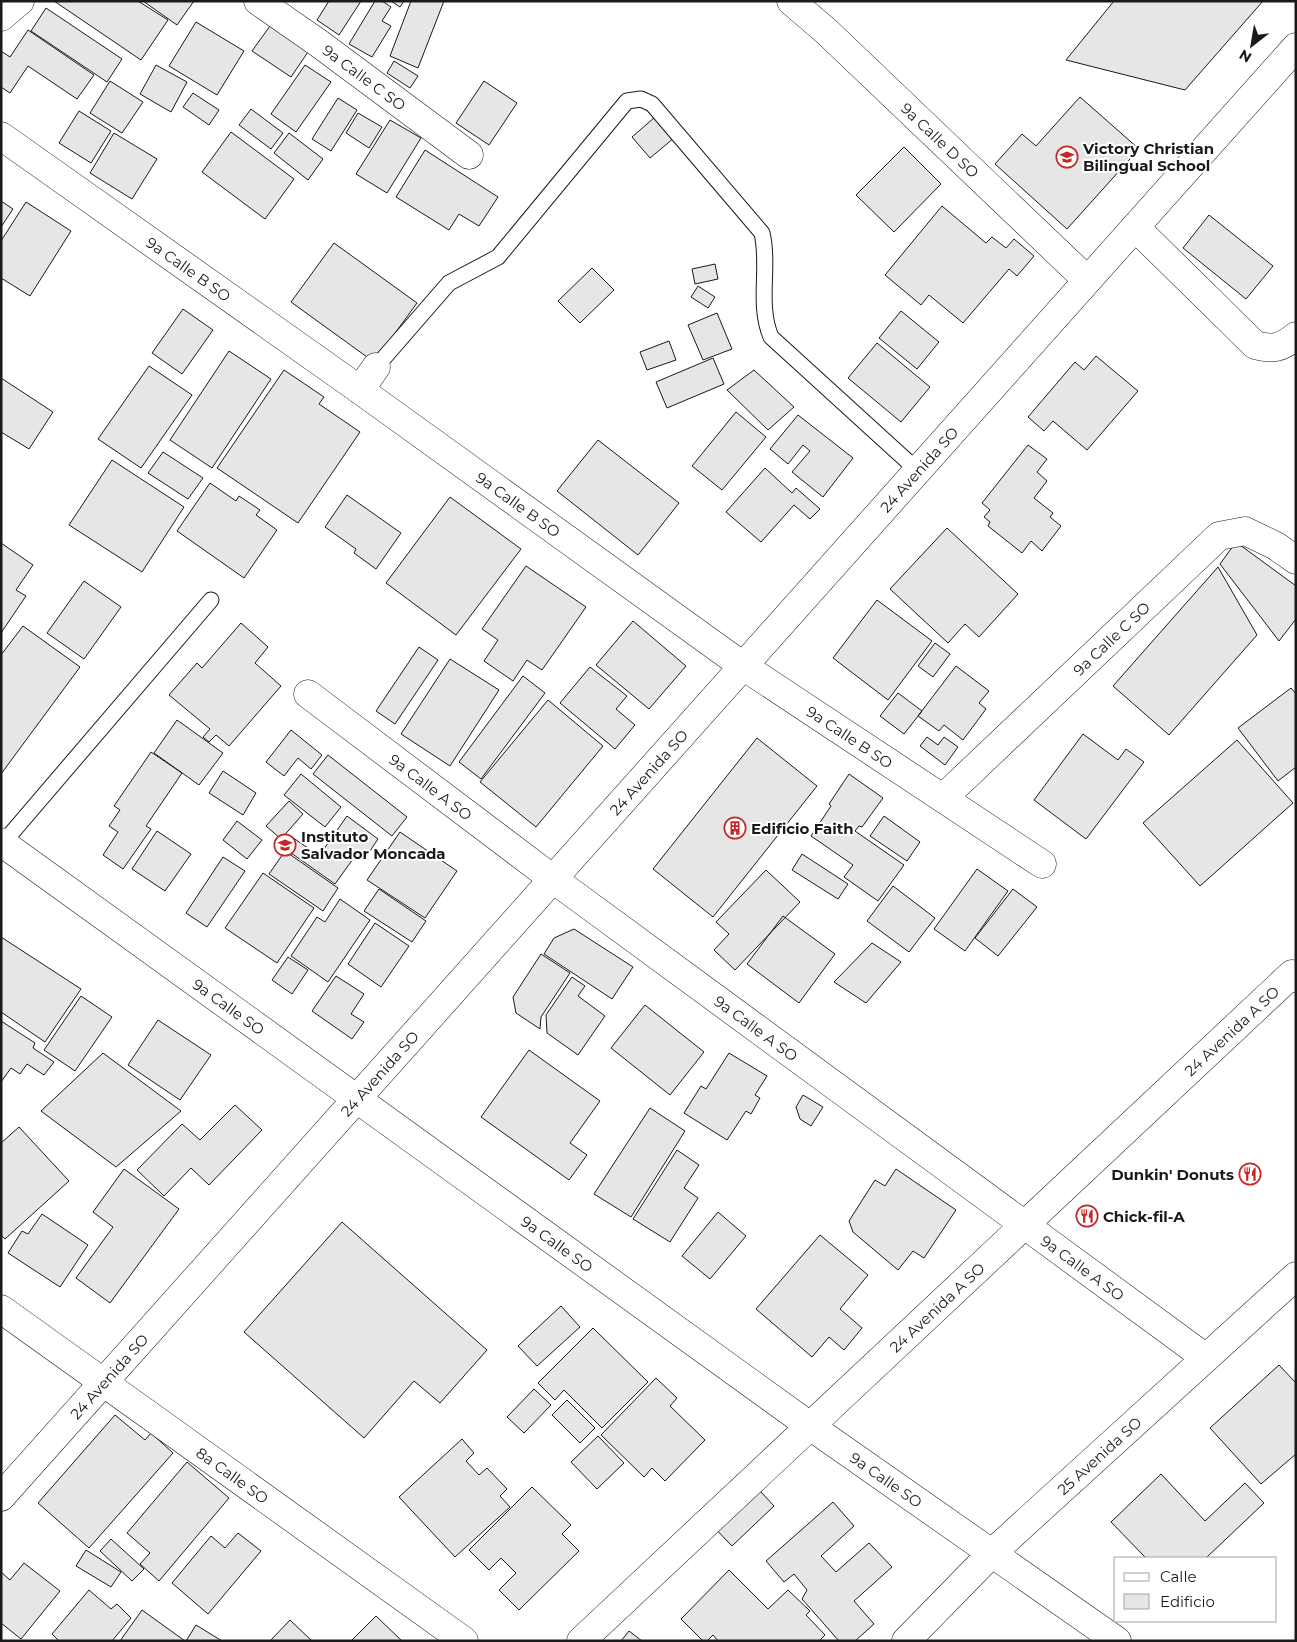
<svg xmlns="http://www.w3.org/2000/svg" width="1297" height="1642" font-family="Montserrat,sans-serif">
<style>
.building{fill:#e6e6e6;stroke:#1a1a1a}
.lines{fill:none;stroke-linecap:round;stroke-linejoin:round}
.service-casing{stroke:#1a1a1a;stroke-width:17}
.minor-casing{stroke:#1a1a1a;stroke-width:29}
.tertiary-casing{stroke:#1a1a1a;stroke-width:29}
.service{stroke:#fff;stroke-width:15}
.minor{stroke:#fff;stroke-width:28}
.tertiary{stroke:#fff;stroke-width:28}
.labels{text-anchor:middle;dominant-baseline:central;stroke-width:4;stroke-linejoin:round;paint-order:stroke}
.street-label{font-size:15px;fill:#1a1a1a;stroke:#fff}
.poi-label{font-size:15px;font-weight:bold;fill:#1a1a1a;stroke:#fff;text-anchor:start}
</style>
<rect width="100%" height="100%" fill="#fff"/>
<path class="building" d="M54,1H138L168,20L141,60Z
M143,1H194L177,25Z
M329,1H361L339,35L317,20Z
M375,1H382L391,7L382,21L391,26L372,57L349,44Z
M391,1H404L400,7Z
M411,1H444L418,68L390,56Z
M1114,1H1263L1185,90L1066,60Z
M46,8L122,59L107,82L31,31Z
M196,22L244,51L217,95L169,66Z
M270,26L308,52L291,77L252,51Z
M28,30L94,75L77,99L28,66L10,93L1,87V51L10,57Z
M394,61L418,76L410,88L387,73Z
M156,65L187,82L171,112L140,94Z
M305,65L331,82L296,132L271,114Z
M110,81L143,102L122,133L90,113Z
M484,81L517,103L489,145L456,123Z
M193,93L219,110L209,125L183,107Z
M1080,97L1139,149L1067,229L995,164L1022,134L1036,146Z
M338,98L357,110L331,151L312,139Z
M251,109L283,133L271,149L239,125Z
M79,111L111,131L91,163L59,143Z
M358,113L382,127L369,148L346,133Z
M655,117L674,138L650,158L632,137Z
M390,120L421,138L387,193L356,174Z
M231,132L294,179L265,219L202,172Z
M114,133L157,159L132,199L90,173Z
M289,133L323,159L308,180L274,153Z
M904,147L941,184L894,232L856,195Z
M425,150L498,197L479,226L459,214L449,230L396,197Z
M1,201L13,209L1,227Z
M26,202L71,231L30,296L1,278V241Z
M942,206L986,243L992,237L1006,248L1014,239L1034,256L1017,276L1009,269L963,323L929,295L921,305L885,275Z
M1209,215L1273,266L1246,299L1183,248Z
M334,243L417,303L374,362L291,302Z
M715,264L718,279L695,284L692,269Z
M592,268L614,290L580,323L558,301Z
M698,286L715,297L708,308L691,297Z
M183,309L213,330L182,374L152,353Z
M901,311L939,342L917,369L879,338Z
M717,313L732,349L703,360L688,325Z
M669,341L676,360L647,370L640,352Z
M877,343L930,387L901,422L848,378Z
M229,351L271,379L212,468L170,440Z
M1096,356L1138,391L1087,450L1053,421L1044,431L1028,417L1075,362L1084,370Z
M713,358L724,384L667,408L656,382Z
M149,366L192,395L141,468L98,439Z
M284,370L324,397L319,404L360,432L298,523L217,468Z
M754,370L794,407L768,430L727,390Z
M1,378L53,412L29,449L1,432Z
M736,412L766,437L722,490L692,466Z
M798,415L853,458L823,497L792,472L810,451L803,445L788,464L770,449Z
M598,440L679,503L638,555L557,491Z
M1028,445L1047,459L1037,472L1047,481L1034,498L1053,513L1050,517L1061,526L1042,551L1031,541L1022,553L988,526L990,522L984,517L990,510L982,503Z
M163,452L203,478L188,499L148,473Z
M112,460L184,507L142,572L69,525Z
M765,468L792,493L796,488L820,509L810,519L794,505L761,542L726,512Z
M210,483L236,501L239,496L260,510L256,515L277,530L244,578L177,531Z
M347,495L401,533L376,569L354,553L356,549L325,527Z
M450,497L521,549L456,635L386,583Z
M947,528L1018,594L979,637L965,624L948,643L890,589Z
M1236,542L1296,586V619L1279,641L1220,564Z
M1,543L33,565L16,590L26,596L1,633Z
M526,566L586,607L542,670L527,660L513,681L484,661L498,640L482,629Z
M1218,567L1257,635L1169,735L1113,686Z
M84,581L121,607L84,659L47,633Z
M877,600L932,641L888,700L833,658Z
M633,621L686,666L649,709L596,665Z
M241,623L268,647L255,663L281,686L229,746L216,735L209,742L203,737L210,729L169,695L197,663L202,668Z
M23,626L80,667L1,774V655Z
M935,643L950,654L933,677L918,666Z
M419,647L438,660L395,724L376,711Z
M450,659L499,690L450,766L401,734Z
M956,666L989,691L979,703L986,709L963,740L944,725L939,731L918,716Z
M590,667L627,696L616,709L635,725L615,749L560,703Z
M523,676L545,693L481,779L459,762Z
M1291,688L1296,694V767L1278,781L1238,728Z
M898,693L922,711L904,734L880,716Z
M548,700L603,746L536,827L480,782Z
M177,720L223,753L199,785L154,753Z
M291,730L322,755L311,769L298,758L284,776L266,762Z
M1083,734L1118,760L1126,749L1144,762L1086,839L1034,800Z
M927,737L938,745L944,737L958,747L945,765L920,746Z
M757,738L817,786L713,917L653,869Z
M1237,740L1293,803L1200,886L1143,823Z
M151,752L182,773L146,826L151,829L123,869L103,855L118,832L109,826L120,810L114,806Z
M328,755L407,817L392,836L313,774Z
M223,771L256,793L243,815L209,793Z
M301,774L341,807L325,827L284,795Z
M849,774L883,798L862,827L859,826L855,831L904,865L878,901L844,877L853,865L811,836L831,806L829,804Z
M289,801L303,814L281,839L266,826Z
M347,816L378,839L366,857L358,852L335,884L284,848L292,837L319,856Z
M884,816L920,842L907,861L870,836Z
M237,821L262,840L247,859L223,840Z
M157,831L191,854L165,891L132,869Z
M400,832L457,871L425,918L367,880Z
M285,851L338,888L323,911L269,874Z
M802,854L848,884L838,899L792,870Z
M223,857L245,871L207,927L186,913Z
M977,869L1008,891L965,951L934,929Z
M766,870L800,902L735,970L714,950L729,934L716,922Z
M263,873L314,908L277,963L225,928Z
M893,886L935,918L909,952L867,921Z
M379,889L426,921L412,942L364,911Z
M1013,889L1037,907L998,956L975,938Z
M340,899L370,920L328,982L291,956L317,917L325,922Z
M783,916L835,954L799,1003L747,964Z
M375,923L409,946L381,987L348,964Z
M574,929L633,967L612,999L544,954L554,938Z
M1,937L81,989L45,1042L1,1012Z
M872,943L901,962L866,1003L834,982Z
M541,954L570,973L541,1017L540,1029L516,1013L513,997Z
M288,957L308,970L292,994L272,980Z
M336,976L364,994L351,1014L364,1022L352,1039L312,1011Z
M572,977L585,986L578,996L605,1016L578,1055L547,1033L546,1015Z
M81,996L112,1017L75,1071L44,1050Z
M645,1005L704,1052L670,1095L611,1048Z
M158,1020L211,1055L180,1100L128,1065Z
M1,1021L35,1043L33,1048L54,1062L44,1075L27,1064L20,1074L11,1068L1,1082Z
M529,1050L600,1101L570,1143L587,1155L569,1180L481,1117Z
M103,1053L181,1111L116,1167L41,1111Z
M729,1053L767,1076L755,1095L760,1098L751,1114L746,1111L727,1140L684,1113L701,1086L706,1089Z
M803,1095L823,1107L811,1126L800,1119L796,1107Z
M235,1105L262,1130L209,1185L191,1168L164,1196L137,1170L182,1124L200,1140Z
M650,1108L685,1131L631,1217L594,1194Z
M19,1127L69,1181L5,1239L1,1235V1143Z
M677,1150L699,1165L684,1188L698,1198L670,1242L633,1219Z
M124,1169L179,1209L110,1303L76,1278L113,1227L93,1212Z
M896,1169L956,1210L924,1258L913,1251L898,1270L853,1232L849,1221L875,1180L885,1186Z
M718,1212L746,1236L710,1279L682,1256Z
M42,1214L88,1245L60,1287L8,1253L22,1231L28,1234Z
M342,1222L487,1350L440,1403L414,1381L364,1438L244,1332Z
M820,1235L868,1275L840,1309L862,1328L844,1350L829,1337L812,1357L756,1309Z
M561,1306L580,1327L537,1366L518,1346Z
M593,1328L648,1382L602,1428L564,1390L555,1400L538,1383Z
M1279,1365L1296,1383V1454L1261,1484L1210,1428Z
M656,1378L677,1398L670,1406L705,1440L665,1481L652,1468L644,1477L601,1435Z
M534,1389L551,1405L524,1433L507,1417Z
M567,1400L595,1428L580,1443L552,1415Z
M115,1415L145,1440L151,1433L173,1453L89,1548L38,1503Z
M598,1436L624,1463L597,1489L571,1462Z
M462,1439L474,1453L466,1461L479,1475L487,1468L507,1489L500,1496L510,1507L455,1557L399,1497Z
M187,1462L229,1498L159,1581L140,1564L150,1553L127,1533Z
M1161,1474L1205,1521L1245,1483L1264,1503L1206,1558H1143L1145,1557L1111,1522Z
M750,1480L774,1506L732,1546L707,1520Z
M532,1487L571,1525L562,1534L579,1551L519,1610L499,1590L516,1573L501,1558L489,1570L469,1550Z
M833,1502L854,1526L821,1556L836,1572L869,1543L892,1567L854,1601L874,1624L855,1641H839L802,1599L807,1590L794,1574L784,1582L766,1561Z
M238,1533L261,1551L208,1614L172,1583L211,1536L225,1548Z
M111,1539L144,1569L132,1581L100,1551Z
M86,1550L121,1572L111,1587L76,1566Z
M24,1563L60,1591L21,1639L1,1623V1572L10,1580Z
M729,1570L768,1609L788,1590L810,1611L806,1615L825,1635L819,1641H718L713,1635L707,1641H703L681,1619Z
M89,1590L111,1609L117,1604L131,1618L112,1641H59L52,1634Z
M142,1610L185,1641H120Z
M376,1616L402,1641H351Z
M290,1620L312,1641H270Z
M196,1625L222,1641H186Z
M629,1631L642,1641H621Z"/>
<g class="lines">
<g class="service-casing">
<path id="service" d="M376,367L449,283L498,257L627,101L641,99L652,104L762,233C770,267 757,304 771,337L917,470
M3,843L211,600"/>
</g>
<g class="minor-casing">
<g id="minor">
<path id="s1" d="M258,1L317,42L469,155"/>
<path id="s2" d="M791,1L826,31L1087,280"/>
<path d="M1,17L20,1"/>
<path id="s3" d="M1,136L360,390L743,666L1042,864"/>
<path d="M1135,227L1255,345C1273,350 1281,348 1296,336"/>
<path d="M360,390L376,367"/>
<path id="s4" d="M308,694L553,879L1206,1358"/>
<path id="s5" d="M943,798L1219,536L1245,531L1276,546L1296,560"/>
<path id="s6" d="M1,842L810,1426L1117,1641"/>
<path id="s7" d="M1,1309L464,1641"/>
<path id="s8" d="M581,1641L1292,974L1296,978"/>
<path id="s9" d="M906,1641L993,1552L1296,1276"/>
</g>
</g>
<g class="tertiary-casing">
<g id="tertiary">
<path id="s10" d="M1,1497L1296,47"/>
</g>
</g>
<use href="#service" class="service"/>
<use href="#minor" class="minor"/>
<use href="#tertiary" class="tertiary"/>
</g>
<defs>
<g id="school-ring" transform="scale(1.125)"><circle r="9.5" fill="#fff" stroke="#c62828" stroke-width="1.5"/><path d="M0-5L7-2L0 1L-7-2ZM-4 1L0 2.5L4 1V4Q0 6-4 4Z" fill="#c62828"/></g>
<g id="building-ring" transform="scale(1.125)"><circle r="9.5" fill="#fff" stroke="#c62828" stroke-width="1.5"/><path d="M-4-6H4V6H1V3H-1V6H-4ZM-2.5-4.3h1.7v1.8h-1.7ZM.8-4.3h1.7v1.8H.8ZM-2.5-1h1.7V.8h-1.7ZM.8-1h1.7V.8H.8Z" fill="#c62828"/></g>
<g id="restaurant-ring" transform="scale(1.125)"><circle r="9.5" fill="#fff" stroke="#c62828" stroke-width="1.5"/><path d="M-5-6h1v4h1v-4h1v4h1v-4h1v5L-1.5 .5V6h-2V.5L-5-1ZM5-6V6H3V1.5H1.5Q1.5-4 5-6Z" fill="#c62828"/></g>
</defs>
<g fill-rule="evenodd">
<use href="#school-ring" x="1067" y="157"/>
<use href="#building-ring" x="735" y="828"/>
<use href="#school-ring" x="285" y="845"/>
<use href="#restaurant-ring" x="1250" y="1174"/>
<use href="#restaurant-ring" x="1087" y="1216"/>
</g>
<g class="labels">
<g class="street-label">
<text stroke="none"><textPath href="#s1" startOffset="131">9a Calle C SO</textPath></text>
<text stroke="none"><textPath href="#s2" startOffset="204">9a Calle D SO</textPath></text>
<text stroke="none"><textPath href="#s3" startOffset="230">9a Calle B SO</textPath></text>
<text stroke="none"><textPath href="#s10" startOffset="1378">24 Avenida SO</textPath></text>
<text stroke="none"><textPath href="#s3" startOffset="635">9a Calle B SO</textPath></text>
<text stroke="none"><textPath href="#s5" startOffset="232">9a Calle C SO</textPath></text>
<text stroke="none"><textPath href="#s3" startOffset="1040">9a Calle B SO</textPath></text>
<text stroke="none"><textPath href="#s10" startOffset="972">24 Avenida SO</textPath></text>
<text stroke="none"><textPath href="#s4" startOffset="154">9a Calle A SO</textPath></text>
<text stroke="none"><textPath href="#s6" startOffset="281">9a Calle SO</textPath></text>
<text stroke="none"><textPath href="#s4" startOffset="559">9a Calle A SO</textPath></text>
<text stroke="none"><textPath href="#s8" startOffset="892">24 Avenida A SO</textPath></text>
<text stroke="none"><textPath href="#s10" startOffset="568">24 Avenida SO</textPath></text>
<text stroke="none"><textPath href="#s6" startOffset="686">9a Calle SO</textPath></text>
<text stroke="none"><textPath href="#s4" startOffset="964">9a Calle A SO</textPath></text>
<text stroke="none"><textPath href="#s8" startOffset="488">24 Avenida A SO</textPath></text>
<text stroke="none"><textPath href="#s10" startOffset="162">24 Avenida SO</textPath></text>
<text stroke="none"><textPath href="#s9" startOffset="268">25 Avenida SO</textPath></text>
<text stroke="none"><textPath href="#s7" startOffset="285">8a Calle SO</textPath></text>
<text stroke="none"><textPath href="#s6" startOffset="1091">9a Calle SO</textPath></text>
</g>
<g class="poi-label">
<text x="1083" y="148">Victory Christian<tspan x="1083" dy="17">Bilingual School</tspan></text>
<text x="751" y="828">Edificio Faith</text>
<text x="301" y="836">Instituto<tspan x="301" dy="17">Salvador Moncada</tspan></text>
<text x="1234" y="1174" text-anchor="end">Dunkin' Donuts</text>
<text x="1103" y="1216">Chick-fil-A</text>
</g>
</g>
<rect width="1297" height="1642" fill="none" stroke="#1a1a1a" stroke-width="5"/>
<rect x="1114" y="1557" width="162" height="65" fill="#ffffff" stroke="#a3a3a3"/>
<rect x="1124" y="1573" width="25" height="8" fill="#ffffff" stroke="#a3a3a3"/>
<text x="1160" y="1582" font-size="15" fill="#1a1a1a">Calle</text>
<rect x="1124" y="1594" width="25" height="15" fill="#e6e6e6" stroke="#a3a3a3"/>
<text x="1160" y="1607" font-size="15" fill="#1a1a1a">Edificio</text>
<g transform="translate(1252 45) rotate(211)" stroke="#ffffff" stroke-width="4" paint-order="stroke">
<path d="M0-4L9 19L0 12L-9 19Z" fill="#1a1a1a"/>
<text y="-8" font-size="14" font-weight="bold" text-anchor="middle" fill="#1a1a1a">N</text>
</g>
</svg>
